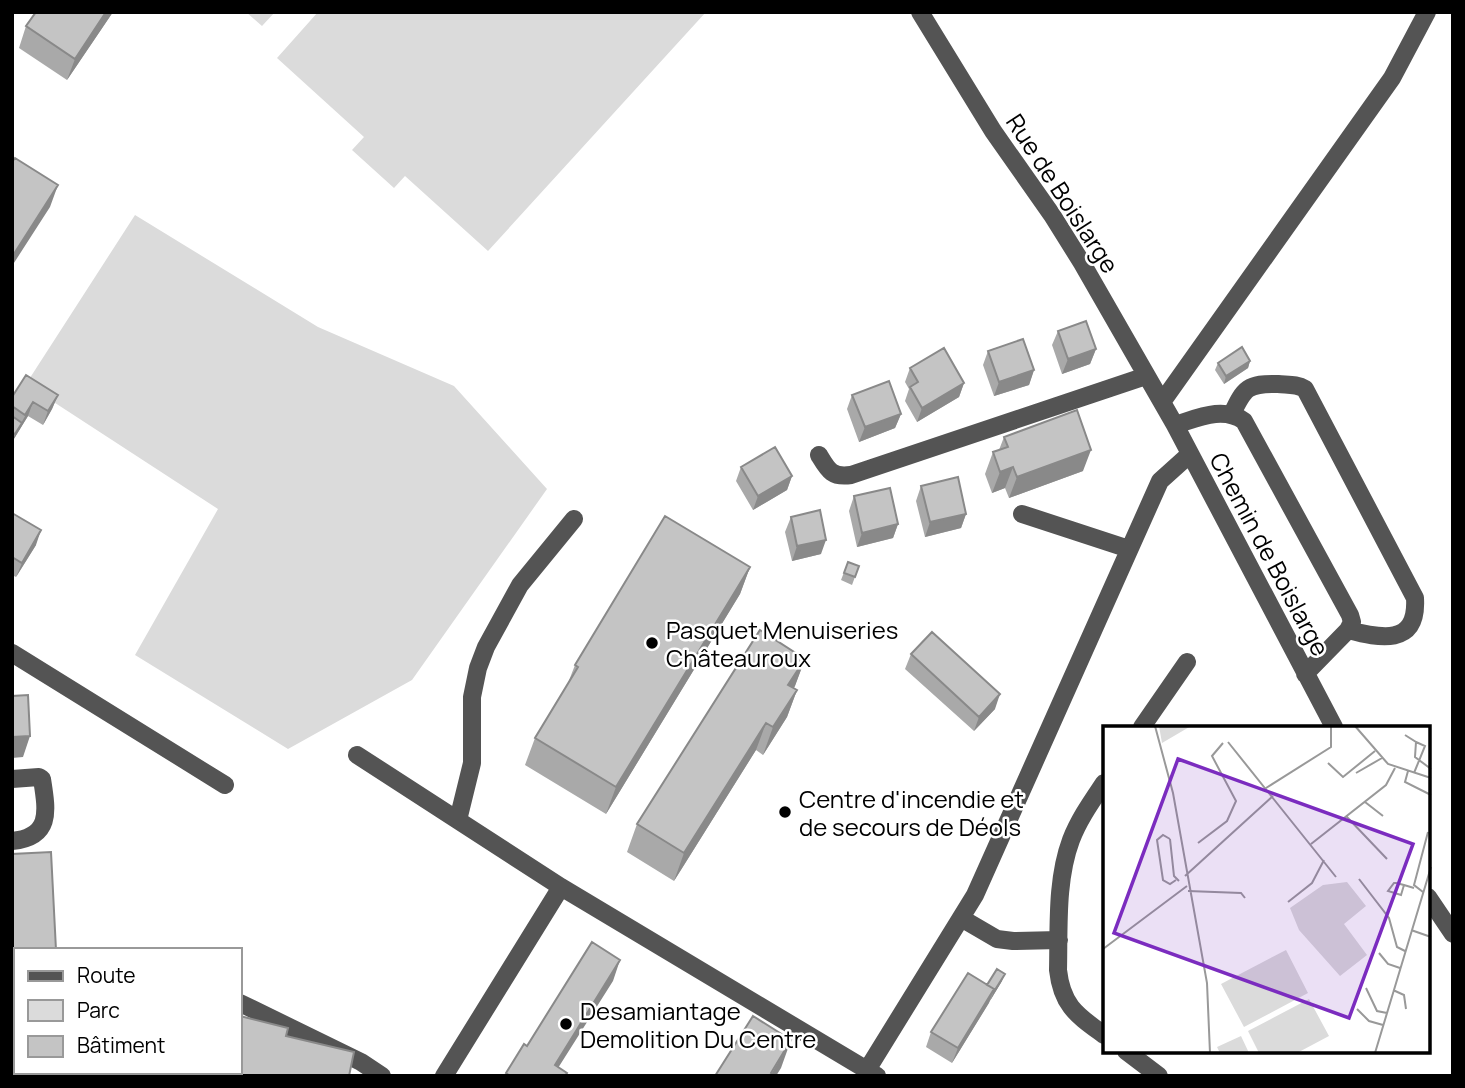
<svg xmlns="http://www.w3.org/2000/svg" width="1465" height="1088" font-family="Manrope,sans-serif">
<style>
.green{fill:#dbdbdb}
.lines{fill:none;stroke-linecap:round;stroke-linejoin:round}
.minor{stroke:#545454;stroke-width:18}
.wall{fill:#a9a9a9}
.shaded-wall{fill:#898989}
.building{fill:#c4c4c4;stroke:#898989;stroke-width:2}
.poi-dot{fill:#000;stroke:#fff;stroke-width:2.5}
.labels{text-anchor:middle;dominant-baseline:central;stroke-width:5;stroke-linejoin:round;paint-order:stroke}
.street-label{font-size:24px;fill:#000;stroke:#fff}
.poi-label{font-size:24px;fill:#000;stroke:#fff;text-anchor:start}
.inset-road{fill:none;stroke:#999;stroke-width:2}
.view{fill:#7b2cbf;fill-opacity:0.15;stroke:#7b2cbf;stroke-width:3.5}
.inset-edge{fill:none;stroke:#000;stroke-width:3.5}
</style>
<rect width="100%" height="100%" fill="#fff"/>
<path class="green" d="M246,12H275L262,26Z
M318,12H706L488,251L405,176L394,188L352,150L364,137L277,58Z
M135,215L318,327L454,386L547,489L412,680L288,749L135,655L218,509L26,384Z"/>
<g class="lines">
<path class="minor" d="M920,12L993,131L1052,215L1082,263L1175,425L1334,727
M1162,402L1392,78L1427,12
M1232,414C1244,388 1248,383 1278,384C1288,385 1297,384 1305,389L1415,598C1418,647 1379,638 1348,630
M1175,425C1198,418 1223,406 1244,421L1350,615L1352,622L1348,630L1305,674
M819,455C828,470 832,478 851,475L1146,376
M1022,514L1129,549
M12,653L225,785
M1142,727L1187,662
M357,755L561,887L877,1076
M12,779L39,777L42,779C47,811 52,837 12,841
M1104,783C1092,801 1079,819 1071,840C1056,880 1059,928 1058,970C1062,1006 1077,1015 1104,1035
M458,820L472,763V697L478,668L486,647L520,585L574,519
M1428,897L1453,934
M961,918L997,939L1013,941L1059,940
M240,1003L361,1062L382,1076
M1126,1051L1159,1076
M867,1070L975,895L1160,481L1190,454
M444,1076L561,887"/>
</g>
<path class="wall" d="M36,12H113L67,80L19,48L26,26Z
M1058,331L1096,349L1090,364L1062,374L1052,345Z
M988,351L1034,370L1029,385L994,396L983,365Z
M1250,361L1248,368L1224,384L1215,370L1218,363Z
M910,368L964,383L959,397L917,422L905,401L909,389L905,382Z
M58,395L52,409L43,425L28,416L12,442V397Z
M852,395L901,414L895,428L859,442L847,409Z
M1004,437L1083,471L1009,498L1005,488L992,493L985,474L993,452L999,450Z
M741,467L792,476L787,490L753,510L736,481Z
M921,486L966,514L961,528L925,537L916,501Z
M854,496L898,524L893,538L857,547L849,511Z
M12,513L36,545L16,577L12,575Z
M791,517L821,554L792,561L785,532Z
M848,562L859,566L852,585L841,580Z
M750,567L740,594L606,814L525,765L535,738L568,683L575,665Z
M911,654L995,709L974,731L905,669Z
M805,659L794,688L797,690L787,717L763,755L756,750L674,881L627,852L637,824Z
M1002,981L952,1063L926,1047L931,1032L987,985Z
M286,1036L349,1076H118L107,1073V1072H240Z"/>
<path class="shaded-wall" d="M106,12H113L67,80L75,59Z
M58,185L50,207L12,266V257Z
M1096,349L1090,364L1062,374L1068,359Z
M1250,361L1248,368L1224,384L1226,376Z
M1034,370L1029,385L994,396L999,382Z
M964,383L959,397L917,422L922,408Z
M58,395L52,409L43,425L48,411Z
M33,402L28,416L12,442L15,434Z
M901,414L895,428L859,442L865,427Z
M1091,450L1083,471L1009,498L1017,477Z
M1013,467L1005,488L992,493L1000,472Z
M792,476L787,490L753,510L758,496Z
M966,514L961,528L925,537L930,522Z
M898,524L893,538L857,547L862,533Z
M41,530L36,545L16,577L22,563Z
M826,540L821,554L792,561L797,546Z
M750,567L740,594L606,814L616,787Z
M805,659L795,686L778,712L788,685Z
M797,690L787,717L763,755L773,727Z
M1000,694L995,709L974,731L979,717Z
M766,723L756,750L674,881L684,853Z
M30,736L23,757L12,758V737Z
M620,960L613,981L553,1076L555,1065Z
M1005,974L1002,981L990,1001L993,993Z
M994,989L989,1003L952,1063L958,1048Z
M791,1040L781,1068L776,1076H770Z"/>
<path class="building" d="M36,12H106L75,59L26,26Z
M15,158L58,185L12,257V162Z
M1086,321L1096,349L1068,359L1058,331Z
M1023,339L1034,370L999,382L988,351Z
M1242,347L1250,361L1226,376L1218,363Z
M944,348L964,383L922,408L910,387L918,382L910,368Z
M26,375L58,395L48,411L33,402L25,415L12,406V397Z
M889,381L901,414L865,427L852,395Z
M1077,410L1091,450L1017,477L1013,467L1000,472L993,452L1008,447L1004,437Z
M12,416L22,423L15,434L12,433Z
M775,447L792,476L758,496L741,467Z
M958,477L966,514L930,522L921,486Z
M890,488L898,524L862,533L854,496Z
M820,510L826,540L797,546L791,517Z
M12,513L41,530L22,563L12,557Z
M665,516L750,567L616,787L535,738L578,667L575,665Z
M848,562L859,566L855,577L844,573Z
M760,630L805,659L788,685L797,690L773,727L766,723L684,853L637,824Z
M932,632L1000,694L979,717L911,654Z
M28,695L30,736L12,737V696Z
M51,852L56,950H16V1072H62V1076H12V854Z
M592,942L620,960L555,1065L567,1073L565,1076H510L506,1073L524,1044L527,1046Z
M997,969L1005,974L993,993L994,989L987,985Z
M968,973L994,989L958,1048L931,1032Z
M240,1016L288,1028L286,1036L354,1052L349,1076H245L231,1072H240Z
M753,1016L791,1040L771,1073L775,1076H715Z"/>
<g class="poi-dot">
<circle cx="652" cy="643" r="7"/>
<circle cx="785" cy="812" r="7"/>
<circle cx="566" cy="1024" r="7"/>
</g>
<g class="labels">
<g class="street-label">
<text transform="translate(1063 193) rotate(57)">Rue de Boislarge</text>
<text transform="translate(1270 554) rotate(62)">Chemin de Boislarge</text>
</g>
<g class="poi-label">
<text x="666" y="629">Pasquet Menuiseries<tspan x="666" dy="28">Châteauroux</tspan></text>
<text x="799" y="798">Centre d'incendie et<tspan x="799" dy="28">de secours de Déols</tspan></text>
<text x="580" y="1010">Desamiantage<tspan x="580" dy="28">Demolition Du Centre</tspan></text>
</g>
</g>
<g transform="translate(1103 726)">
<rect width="327" height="327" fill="#fff"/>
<path d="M56,0H88L59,17ZM244,156L263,180L241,198L264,229L237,250L196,204L187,182L220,159ZM183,224L205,267L141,301L118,258ZM206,273L226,310L194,327H156L145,305ZM138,310L146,327H117L114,321Z" fill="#dbdbdb"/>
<path class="inset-road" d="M52,0L70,67L104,257L107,327M252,0L285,38L328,52M302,9L313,16L312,31L328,43M125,16L233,151M225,37L240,51L272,25M305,45L302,56L328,69M253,47L279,32M311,47L322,20L313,16M163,62L228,21V0M262,76L280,90M243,90L284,133M67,113L60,109L54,114L60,154L67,158L73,154M67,113L71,150L76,155M95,117L124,95L133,75L109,30L120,17M208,118L283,59L292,42M82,150L170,70M256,153L286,192L294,221L302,225M301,159L298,169L285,165L291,157H293L301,159L311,162M85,165L138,167L142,172M320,166L311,159L325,106M185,176L209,157L221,134M308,204L328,211M0,223L84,160M276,227L285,238L297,242M263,262L274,285L284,287M290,264L301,269L303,283M254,283L266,295L280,299M272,327L328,141"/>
<path class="view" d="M75,33L310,118L246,292L11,207Z"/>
<rect width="327" height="327" class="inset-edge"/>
</g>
<rect width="1465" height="1088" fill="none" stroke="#000000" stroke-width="28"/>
<rect x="14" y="948" width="228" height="126" fill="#ffffff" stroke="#999999" stroke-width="2"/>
<rect x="28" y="971" width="35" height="10" fill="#545454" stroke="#999999" stroke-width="2"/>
<text x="77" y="983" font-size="21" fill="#000000">Route</text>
<rect x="28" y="1000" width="35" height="21" fill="#dbdbdb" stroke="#999999" stroke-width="2"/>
<text x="77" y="1018" font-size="21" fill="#000000">Parc</text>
<rect x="28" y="1036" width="35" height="21" fill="#c4c4c4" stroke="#999999" stroke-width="2"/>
<text x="77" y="1053" font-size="21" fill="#000000">Bâtiment</text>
</svg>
